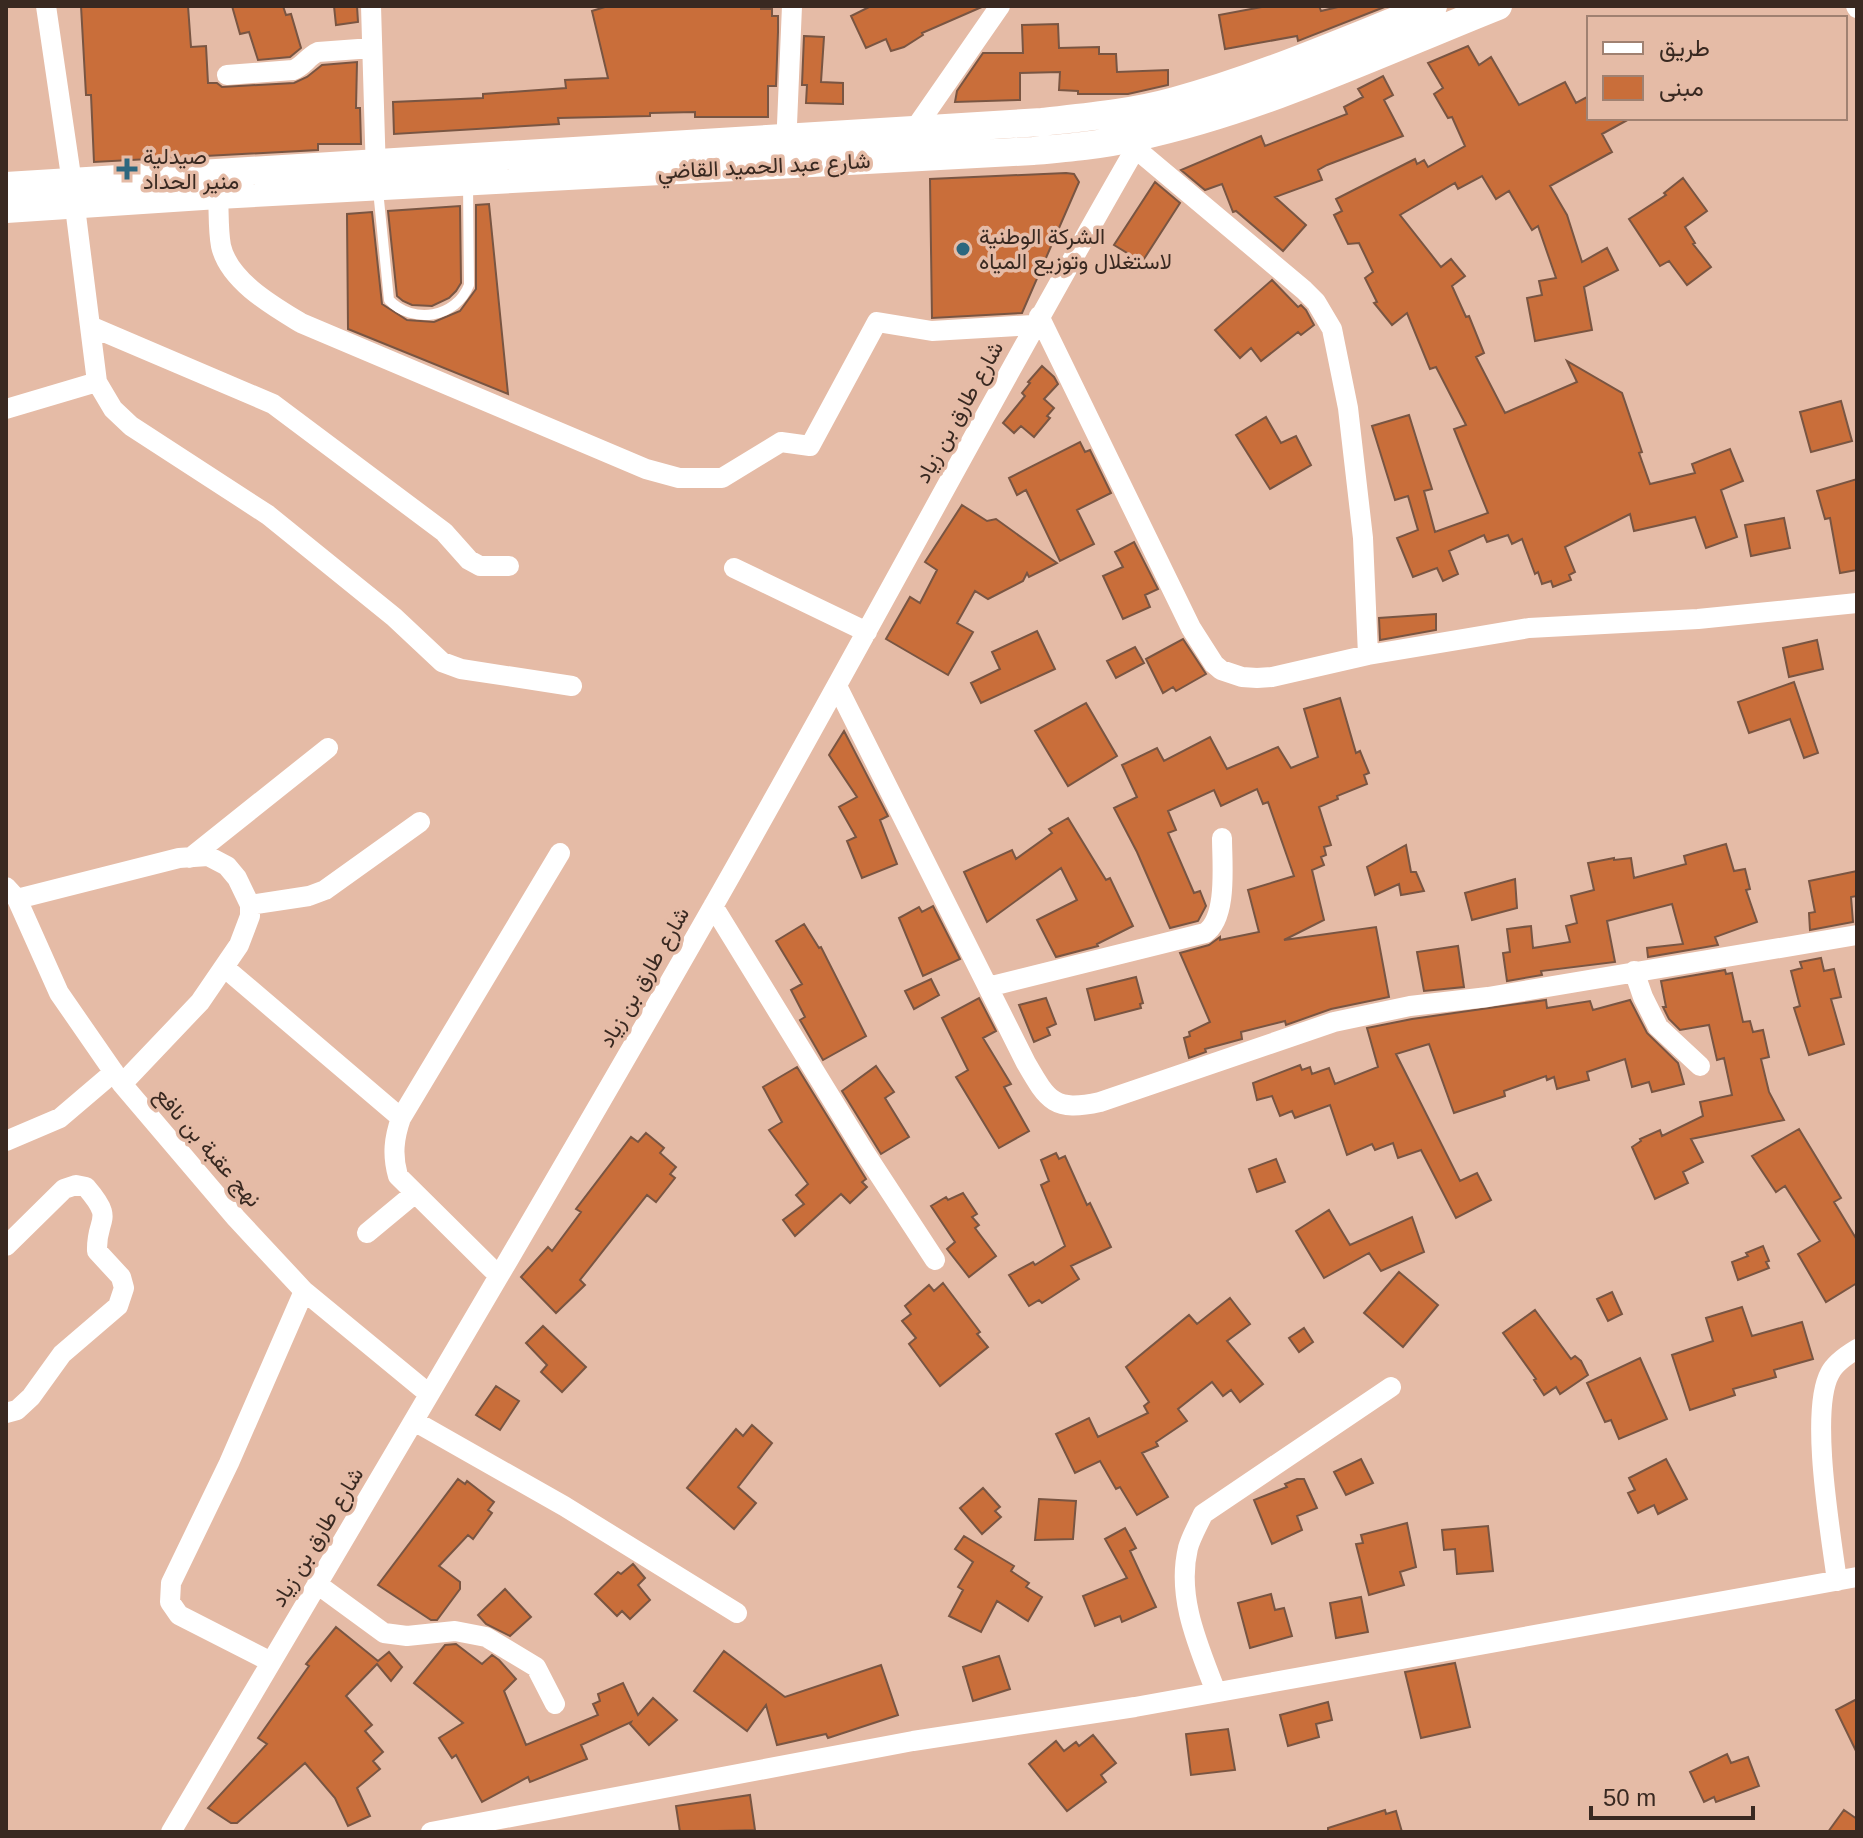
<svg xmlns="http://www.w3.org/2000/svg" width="1863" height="1838" font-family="Arial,Vazirmatn,sans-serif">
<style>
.building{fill:#c96e3a;stroke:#795542;stroke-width:2}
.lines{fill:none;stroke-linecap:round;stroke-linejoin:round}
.lane{stroke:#fff;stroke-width:10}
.street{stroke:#fff;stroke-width:20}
.secondary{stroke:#fff;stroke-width:28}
.poi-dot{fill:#2c677f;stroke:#e5bba6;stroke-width:3}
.labels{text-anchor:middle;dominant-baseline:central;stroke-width:7;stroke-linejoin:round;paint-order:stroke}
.poi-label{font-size:22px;fill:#392921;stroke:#e5bba6;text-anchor:start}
.street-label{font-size:22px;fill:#392921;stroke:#e5bba6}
</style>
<rect width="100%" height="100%" fill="#e5bba6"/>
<path class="building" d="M81,6H188L191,47L206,46L208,83H217L222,87L294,83L307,77L322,65L357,62L356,108H360L361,144H318V150L94,162L91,95H86Z
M232,6H283L286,15L291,14L301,48L290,57L258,60L249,32L240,34Z
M334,6H357L358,22L336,25Z
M608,6H761V9H772V16H778V32L776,86H768V117H695V112L650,113V116L558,118L559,124L394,134L393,102L483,98V94L566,88L565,80L608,78L592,11Z
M871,6H984L922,33L923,35L904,47L891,51L886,39L866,48L851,16Z
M1267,6H1319L1321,11L1342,6H1387L1298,41L1297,36L1225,49L1219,15Z
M1058,24L1059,48L1099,47V54H1116L1117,72L1168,70V85L1128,94H1078V91L1059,90L1060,72L1020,73V100L955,102L957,91L983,53H1023L1022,25Z
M804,36L824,37L821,82L843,83V104L806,103L807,85H802Z
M1468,46L1479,65L1491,57L1519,105L1565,82L1576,103L1589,96V118H1631L1602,134L1612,152L1550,186L1567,215L1582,262L1607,248L1618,270L1584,287L1592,330L1535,341L1527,298L1542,295L1539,281L1556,278L1538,226L1532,230L1509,191L1496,199L1482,176L1458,189L1455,183L1400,215L1441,267L1451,259L1465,276L1452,286L1466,317L1469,316L1484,353L1476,357L1505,413L1577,382L1567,361L1622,393L1642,452L1639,453L1650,484L1695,473L1692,464L1730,449L1743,481L1721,490L1737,537L1706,548L1695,517L1634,531L1630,514L1565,547L1575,572L1569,575L1571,580L1553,587L1551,581L1542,584L1538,572L1535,574L1522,539L1512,544L1508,535L1487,542L1484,535L1449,551L1458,574L1443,581L1437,568L1413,577L1397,538L1418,530L1408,496L1395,500L1372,426L1409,415L1432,489L1424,491L1435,532L1488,513L1454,429L1466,425L1436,367L1430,369L1407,313L1392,325L1374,303L1377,302L1365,278L1373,272L1359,243L1348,244L1334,215L1342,211L1336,199L1415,159L1417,164L1424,160L1428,167L1465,146L1452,117L1448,118L1434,94L1443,88L1428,63Z
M1383,76L1393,95L1384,100L1403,136L1327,165L1318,170L1322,180L1275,197L1306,225L1283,251L1236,211L1233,212L1222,184L1205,190L1181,170L1261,136L1265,146L1347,114L1344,107L1363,97L1358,89Z
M1066,173L1074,174L1079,182L1022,313L932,318L930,179Z
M1683,178L1707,211L1685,227L1695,243L1693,244L1711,267L1687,285L1669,261L1660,266L1629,219L1666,195L1664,193Z
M1155,182L1180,203L1142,262L1114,245Z
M489,204L508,394L348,329L347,214L372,212L382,304L407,320L434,322L460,311L476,289V205Z
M460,206L461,283L456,291L449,298L432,306L412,305L403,301L397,296L388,211Z
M1272,280L1298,307L1301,305L1306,310L1314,325L1301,335L1298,332L1261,361L1251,348L1240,358L1215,330Z
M1042,366L1054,377L1058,384L1044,399L1054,408L1047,416L1050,418L1034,437L1021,426L1014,433L1003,423L1025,396L1022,393L1030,383L1028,382Z
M1841,401L1852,441L1811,452L1800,412Z
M1266,417L1281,443L1296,436L1311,465L1270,489L1236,435Z
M1080,442L1085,452L1090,450L1111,493L1077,510L1094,544L1060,561L1026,490L1017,495L1009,478Z
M1857,479V570L1840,573L1830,518L1825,519L1817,491Z
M962,505L987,521L996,519L1057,563L1029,577L1027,573L1023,581L988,599L975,591L957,623L973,632L948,675L886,639L910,597L920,603L937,570L925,562Z
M1784,518L1790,548L1751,556L1745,525Z
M1134,542L1158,589L1145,595L1150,607L1123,619L1103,576L1123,567L1115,552Z
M1436,614V630L1380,640L1379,618Z
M1037,631L1055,669L981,703L971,683L1000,669L992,652Z
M1183,639L1206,674L1176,691L1173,687L1163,693L1146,659Z
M1817,640L1823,669L1789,677L1783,648Z
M1135,647L1144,663L1116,678L1107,661Z
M1794,682L1818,753L1804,758L1790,719L1749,733L1738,702Z
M1340,698L1356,753L1360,751L1369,773L1364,775L1367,784L1337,796L1338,799L1319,807L1331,845L1324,847L1326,855L1321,857L1324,865L1312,870L1324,920L1284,940L1376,927L1389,997L1331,1009L1286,1025L1285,1021L1241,1032L1242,1039L1205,1049L1206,1052L1189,1058L1184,1038L1190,1036L1189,1032L1210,1022L1180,953L1209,945L1220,937V940L1259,932L1248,890L1294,876L1268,802L1263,804L1257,789L1221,806L1214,790L1168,811L1176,830L1168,833L1194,893L1200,891L1206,906L1198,921L1170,928L1137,852L1114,808L1137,797L1122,765L1157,748L1164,761L1210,737L1227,769L1278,747L1291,768L1318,757L1304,709Z
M1086,703L1117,756L1068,786L1035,731Z
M844,731L888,816L880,820L897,864L862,878L847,841L856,837L839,807L857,797L829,755Z
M1068,818L1106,880L1110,878L1133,926L1097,944L1098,946L1056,957L1037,920L1077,900L1061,868L987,922L964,872L1012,850L1016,859L1052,833L1049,829Z
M1726,844L1734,871L1745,869L1750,889L1746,890L1757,922L1715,937L1718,945L1648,957L1647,948L1683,944L1672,904L1607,921L1615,962L1541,971L1542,975L1507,981L1503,953L1510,952L1507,929L1531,926L1533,948L1570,942L1566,926L1577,923L1571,896L1594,890L1588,863L1614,858V860L1631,858L1634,878L1686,864L1684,856Z
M1406,845L1411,872H1416L1424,891L1401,895L1399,884L1375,895L1367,867Z
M1857,871V896L1851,897L1853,922L1810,930L1809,913L1815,912L1809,881Z
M1515,879L1517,908L1472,920L1465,893Z
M933,906L960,959L923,976L899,918L919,907L922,912Z
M804,924L819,948L821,947L866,1036L823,1060L800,1020L805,1017L791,990L802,984L776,941Z
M1458,946L1464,987L1424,991L1417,952Z
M1821,958L1824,971L1834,969L1841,997L1831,999L1844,1044L1809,1055L1794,1008L1800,1006L1791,971L1802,968L1800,962Z
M1725,970L1726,974L1732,973L1743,1022L1750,1021L1753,1032L1763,1030L1769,1057L1761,1059L1769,1092L1784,1120L1691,1139L1703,1162L1683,1172L1688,1183L1655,1199L1632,1147L1641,1141L1640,1139L1660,1130L1662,1136L1703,1116L1700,1102L1732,1095L1724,1058L1717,1060L1709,1025L1680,1030L1669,1019L1663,1007H1666L1661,981Z
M1136,977L1143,1003L1140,1004L1141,1008L1095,1020L1087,989Z
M931,979L939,995L914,1009L905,991Z
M979,998L996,1031L983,1038L1011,1084L1004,1087L1029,1131L999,1148L956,1077L968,1070L942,1018Z
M1046,998L1056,1024L1047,1028L1050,1035L1034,1042L1019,1005Z
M1546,1000L1547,1008L1590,1001L1593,1010L1630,1000L1647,1033L1678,1063L1684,1084L1652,1092L1649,1082L1632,1087L1625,1059L1587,1072L1589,1080L1557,1089L1554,1077L1547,1080L1546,1076L1504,1091L1505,1096L1454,1113L1429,1044L1396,1054L1460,1181L1477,1173L1491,1200L1456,1218L1421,1150L1398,1158L1393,1143L1375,1150L1372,1144L1347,1155L1330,1105L1295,1118L1292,1111L1280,1116L1272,1096L1257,1100L1253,1083L1300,1065L1302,1070L1310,1067L1312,1074L1329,1068L1335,1084L1378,1067L1367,1028L1412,1019Z
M876,1066L894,1092L885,1098L909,1137L881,1154L842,1091Z
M797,1067L866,1179L862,1182L867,1187L850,1203L841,1194L795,1236L783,1220L804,1204L796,1195L808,1184L769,1130L782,1122L763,1087Z
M1799,1129L1841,1198L1834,1202L1857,1240V1283L1826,1302L1798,1254L1820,1241L1785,1186L1776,1192L1752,1156Z
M646,1133L664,1148L660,1153L676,1167L670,1174L675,1178L656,1202L647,1195L580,1280L585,1285L556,1313L521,1277L548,1247L552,1251L581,1212L576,1209L631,1137L638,1142Z
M1056,1153L1059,1159L1065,1156L1087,1205L1090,1203L1111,1247L1071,1266L1079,1279L1042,1303L1039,1300L1029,1306L1009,1275L1033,1262L1035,1265L1065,1246L1041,1185L1049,1181L1041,1160Z
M1276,1159L1285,1182L1257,1192L1249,1169Z
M963,1193L977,1214L972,1217L979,1225L975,1228L996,1256L969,1277L947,1249L955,1242L931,1206L946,1197L948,1200Z
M1329,1210L1350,1245L1412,1217L1424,1252L1381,1271L1369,1253L1324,1278L1296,1231Z
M1763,1246L1769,1261L1766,1262L1769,1268L1738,1280L1732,1262L1748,1256L1746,1253Z
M1399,1272L1438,1305L1403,1347L1364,1313Z
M943,1283L980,1332L977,1334L988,1347L940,1386L909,1344L916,1338L902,1321L911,1314L905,1306L929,1285L934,1291Z
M1612,1292L1622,1314L1608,1321L1597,1299Z
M1230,1298L1250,1324L1227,1341L1263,1384L1240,1402L1231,1390L1223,1396L1212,1382L1178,1409L1187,1421L1156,1442L1158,1446L1142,1453L1168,1497L1137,1515L1120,1487L1116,1489L1100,1461L1075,1473L1056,1434L1089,1418L1098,1437L1148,1413L1144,1406L1149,1402L1126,1367L1189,1315L1197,1324Z
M1742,1307L1752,1336L1802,1322L1813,1359L1774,1370L1776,1377L1733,1389L1735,1395L1690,1410L1672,1355L1713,1341L1706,1318Z
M1535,1310L1571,1359L1575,1356L1581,1361L1588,1375L1560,1394L1556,1387L1544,1395L1534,1380L1536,1379L1503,1333Z
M543,1326L586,1367L562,1392L541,1372L547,1365L526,1343Z
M1304,1328L1313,1342L1299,1352L1289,1338Z
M1640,1358L1667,1419L1619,1439L1611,1420L1605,1422L1587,1383Z
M496,1386L519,1401L500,1430L476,1415Z
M752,1425L772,1443L738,1487L756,1503L734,1529L687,1488L736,1429L743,1436Z
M1361,1459L1373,1483L1346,1495L1334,1472Z
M1666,1459L1687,1499L1658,1514L1654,1505L1638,1513L1628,1493L1635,1490L1629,1478Z
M458,1479L465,1484L467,1481L494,1502L488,1510L492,1513L473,1539L468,1535L439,1566L460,1582V1589L437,1620H431L378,1585Z
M1297,1479H1304L1317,1508L1297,1516L1302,1530L1272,1544L1254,1500L1287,1487L1285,1484Z
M983,1488L1000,1507L995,1511L1001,1517L982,1534L960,1508Z
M1039,1499L1076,1501L1073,1539L1035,1540Z
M1407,1523L1416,1567L1400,1572L1404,1585L1369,1595L1356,1544L1363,1543L1361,1535Z
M1488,1526L1493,1571L1457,1574L1455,1549L1444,1550L1442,1530Z
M1125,1528L1136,1548L1130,1551L1156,1607L1122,1622L1120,1616L1095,1626L1083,1596L1127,1578L1105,1539Z
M964,1536L1014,1566L1011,1571L1029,1583L1026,1587L1042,1597L1028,1621L997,1601L981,1632L949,1616L963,1590L958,1587L973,1562L955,1549Z
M633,1564L645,1578L638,1585L650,1600L630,1619L622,1611L617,1616L595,1594L618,1572L621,1574Z
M505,1589L531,1617L510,1636L486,1624L478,1615Z
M1271,1594L1275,1610L1284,1608L1292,1636L1250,1648L1238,1603Z
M1361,1597L1368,1632L1336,1638L1330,1603Z
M336,1627L378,1661L389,1652L402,1667L391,1681L377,1664L346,1696L372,1725L365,1731L383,1752L373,1761L380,1769L357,1788L370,1816L348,1826L335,1798L305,1763L237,1823H231L208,1808L267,1744L258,1738L309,1666L306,1664Z
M456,1644L482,1664L492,1655L499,1660L516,1679L504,1691L526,1745L598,1715L593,1704L600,1701L598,1694L623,1683L638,1715L653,1698L677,1720L649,1745L630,1724L631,1722L581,1745L587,1759L530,1782L528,1777L482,1802L456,1755L452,1758L439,1738L463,1723L414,1683L445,1645Z
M724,1651L785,1697L881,1665L898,1715L828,1738L826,1734L777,1745L766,1705L747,1731L694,1691Z
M999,1656L1010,1689L973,1701L963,1667Z
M1455,1663L1470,1727L1421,1738L1405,1672Z
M1857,1699V1753L1836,1710Z
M1328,1702L1332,1720L1316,1724L1319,1737L1288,1746L1280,1715Z
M1228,1729L1235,1770L1191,1775L1186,1734Z
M1093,1735L1116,1763L1101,1775L1106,1782L1067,1811L1029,1764L1056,1741L1064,1751L1076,1742L1079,1746Z
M1727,1754L1731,1763L1748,1757L1759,1786L1716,1802L1714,1797L1704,1802L1690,1772Z
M750,1795L755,1830L680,1832L676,1806Z
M1385,1810L1386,1814L1396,1811L1402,1832H1328V1828Z
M1844,1810L1857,1819V1832H1828Z"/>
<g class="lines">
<path class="lane" d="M378,190L389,300C413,325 456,318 469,285L468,183"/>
<path class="street" d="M46,6L72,183L97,382L113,409L131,426L268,515L394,617L442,662L461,669L572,686
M371,6L376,174
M1856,6L1857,8
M227,75L293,70C304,66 307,57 318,52L372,48
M914,130L1000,6
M786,148L792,6
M1135,148L1304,290L1316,302L1332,329L1348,408L1363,538L1368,655
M218,195C219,211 218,230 221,246C229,281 273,306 301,323L646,469L679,478H722L781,442L810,446L877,322L932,331L1033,325
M1039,316L1191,628L1214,664L1221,670L1242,677L1257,678L1272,677L1368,655L1529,628L1698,619L1857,603
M90,326L273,404L444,532L469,560L480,566H509
M6,409L97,382
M734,568L867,632
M837,686L1026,1063C1048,1101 1054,1112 1100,1102L1334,1022L1410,1006L1488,997L1857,935
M190,858L328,748
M6,887L17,899L59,993L122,1084L236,1218L304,1291L429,1394
M17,899L179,858L208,856L227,866L237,878L250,905V916L239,945L200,1002L122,1084
M250,905L309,896L325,890L420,822
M713,906L863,1150L935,1260
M225,968L401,1118
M1634,971L1643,997L1658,1027L1700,1066
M988,987L1205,933C1228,918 1222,863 1222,838
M6,1141L60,1118L114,1072
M367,1233L414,1194
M6,1246L64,1189L76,1185L86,1187C116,1222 96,1216 97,1251L121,1277L124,1288L118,1306L62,1354L31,1397L17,1410L6,1413
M498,1275L398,1176C392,1155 394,1138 401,1118L560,853
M414,1421L564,1506L737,1613
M1837,1581C1831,1535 1809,1411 1830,1373C1835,1363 1847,1355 1857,1349
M317,1584L384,1633L407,1636L455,1631L486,1637L536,1667L555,1704
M271,1662L179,1615L170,1602L171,1583L229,1463L304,1291
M1216,1692C1199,1647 1176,1598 1188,1548C1191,1537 1198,1525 1203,1514L1391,1387
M171,1832C353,1523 537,1215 715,903C856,656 988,405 1130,158L1140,136L1139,128
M431,1832L913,1741L1135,1707L1857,1577"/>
<path class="secondary" d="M6,186L1042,122C1086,117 1132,113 1175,101C1263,77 1348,39 1433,6
M6,209L218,195L1033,151C1067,148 1102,145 1136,137C1261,110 1380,53 1498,6"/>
</g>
<g class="poi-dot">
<path d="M123 157h8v8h8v8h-8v8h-8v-8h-8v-8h8z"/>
<circle cx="963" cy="249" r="8"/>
</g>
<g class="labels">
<g class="poi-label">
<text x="143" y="156">صيدلية<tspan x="143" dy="25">منير الحداد</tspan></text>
<text x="979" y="236">الشركة الوطنية<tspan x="979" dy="25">لاستغلال وتوزيع المياه</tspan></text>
</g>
<g class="street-label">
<text transform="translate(764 166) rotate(-3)">شارع عبد الحميد القاضي</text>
<text transform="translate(959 412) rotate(-61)">شارع طارق بن زياد</text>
<text transform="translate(644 977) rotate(-60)">شارع طارق بن زياد</text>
<text transform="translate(208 1147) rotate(49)">نهج عقبة بن نافع</text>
<text transform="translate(317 1537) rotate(-59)">شارع طارق بن زياد</text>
</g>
</g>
<rect width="1863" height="1838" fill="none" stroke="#392921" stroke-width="16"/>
<rect x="1587" y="16" width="260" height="104" fill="#e5bba6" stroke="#a08171" stroke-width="2"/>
<rect x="1603" y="42" width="40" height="12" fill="#ffffff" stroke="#a08171" stroke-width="2"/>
<text x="1659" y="56" font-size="24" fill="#392921">طريق</text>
<rect x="1603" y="76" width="40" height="24" fill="#c96e3a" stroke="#a08171" stroke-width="2"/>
<text x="1659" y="96" font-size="24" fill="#392921">مبنى</text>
<path d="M1591 1806v12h162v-12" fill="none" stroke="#392921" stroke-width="4"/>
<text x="1603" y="1806" font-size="24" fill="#392921" stroke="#e5bba6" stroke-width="6" paint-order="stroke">50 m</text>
</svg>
